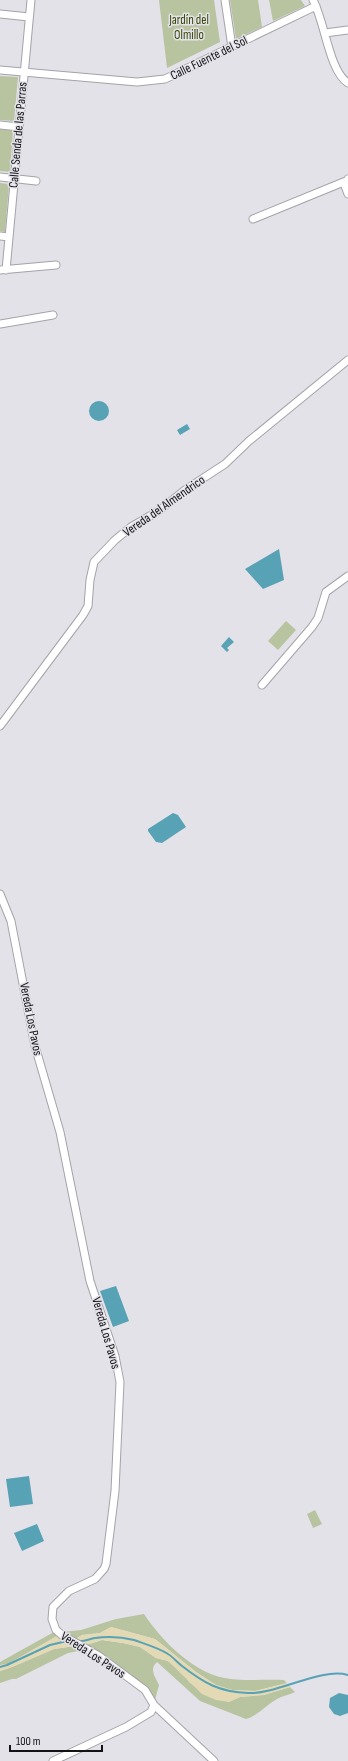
<svg xmlns="http://www.w3.org/2000/svg" width="348" height="1761" font-family="'Sofia Sans Condensed',sans-serif">
<style>
.green{fill:#b8c3a0}
.sand{fill:#e3dab5}
.water{fill:#58a2b5}
.lines{fill:none;stroke-linecap:round;stroke-linejoin:round}
.stream{stroke:#58a2b5;stroke-width:2}
.street-casing{stroke:#a3a3a9;stroke-width:9}
.street{stroke:#fff;stroke-width:7}
.labels{text-anchor:middle;dominant-baseline:central;stroke-width:3;stroke-linejoin:round;paint-order:stroke}
.park-label{font-size:13px;fill:#364502;stroke:#e3e2e9}
.street-label{font-size:13px;fill:#131215;stroke:#e3e2e9}
</style>
<rect width="100%" height="100%" fill="#e3e2e9"/>
<path class="green" d="M159,0H214L220,42L167,68Z
M230,0H258L262,27L236,39Z
M269,0H301L305,6L273,21Z
M0,76L18,77L14,121L0,120Z
M0,129L13,130L10,172L0,171Z
M0,183L9,184L5,232L0,231Z
M286,621L296,630L278,650L268,641Z
M315,1510L322,1524L313,1528L307,1514Z
M144,1614C162,1641 196,1676 231,1679C248,1681 266,1679 284,1680L287,1683L255,1691L232,1690L216,1685L196,1672L155,1639L111,1627L100,1633L82,1635L76,1639L62,1632L81,1630L116,1619Z
M54,1632L57,1636L8,1664L0,1665V1662Z
M102,1640L123,1643L140,1647L156,1658L168,1661L183,1674L190,1683L229,1702L240,1697L264,1695L290,1687L295,1692C289,1695 282,1696 277,1699C266,1705 256,1717 246,1719L200,1701L157,1662C149,1669 155,1676 159,1685L155,1700L134,1678L86,1645Z
M75,1646L84,1650L68,1653L16,1679H12L0,1683V1671L12,1667L54,1649Z"/>
<path class="sand" d="M111,1627L155,1639L196,1672L216,1685L232,1690L255,1691L287,1683L290,1687L263,1695L240,1697L229,1702L216,1700L202,1694L168,1661L156,1658L140,1647L123,1643L102,1640L86,1645L76,1639L82,1635L100,1633Z
M57,1636L75,1646L54,1649L12,1667L0,1671V1665L8,1664Z"/>
<path class="water" d="M89 411a10 10 0 1 1 20 0a10 10 0 1 1-20 0Z
M187,424L190,429L180,435L177,430Z
M279,549L284,580L263,589L245,569Z
M229,637L234,642L227,648L229,650L227,652L221,646Z
M173,813L178,815L186,827L162,843L156,842L148,831V829Z
M116,1286L129,1321L113,1327L100,1291Z
M29,1476L33,1504L10,1507L6,1479Z
M37,1524L44,1541L22,1551L14,1533Z
M339,1693L348,1695V1713L340,1716L334,1714L329,1707L330,1698Z"/>
<g class="lines">
<path class="stream" d="M78,1641C84,1642 89,1639 95,1638C109,1636 122,1637 134,1640C145,1644 159,1648 168,1654C173,1657 177,1662 182,1666C204,1683 219,1692 248,1693C276,1695 321,1667 348,1675
M0,1667L7,1665L50,1645L67,1641"/>
<g class="street-casing">
<path id="street" d="M225,0L232,47
M313,0C325,22 329,71 348,83
M0,14L29,17
M325,33L348,30
M0,70L137,82L165,79L316,6
M0,125L19,127
M0,177L36,181
M348,179L345,186L348,194
M253,219L346,181
M0,236L9,237
M0,270L56,265
M6,270L31,0
M0,324L53,315
M262,685L312,627L318,618L326,592L348,576
M0,726L83,615L88,606L90,580L94,562L115,540L131,527L160,510L185,490L225,464L249,441L348,360
M0,894L11,921L35,1046L60,1132L90,1281L115,1356L120,1382L115,1491L106,1564L104,1569L95,1579L69,1591L53,1607L52,1619L56,1630L62,1635L99,1656L145,1690L154,1705L214,1761
M53,1761L126,1727L151,1712L154,1705"/>
</g>
<use href="#street" class="street"/>
</g>
<g class="labels">
<g class="park-label">
<text x="189" y="20">Jardín del<tspan x="189" dy="15">Olmillo</tspan></text>
</g>
<g class="street-label">
<text transform="translate(209 58) rotate(-26)">Calle Fuente del Sol</text>
<text transform="translate(18 135) rotate(-85)">Calle Senda de las Parras</text>
<text transform="translate(164 506) rotate(-35)">Vereda del Almendrico</text>
<text transform="translate(31 1019) rotate(79)">Vereda Los Pavos</text>
<text transform="translate(106 1333) rotate(74)">Vereda Los Pavos</text>
<text transform="translate(93 1655) rotate(33)">Vereda Los Pavos</text>
</g>
</g>
<path d="M10 1745v6h92v-6" fill="none" stroke="#131215" stroke-width="2"/>
<text x="16" y="1745" font-size="12" fill="#131215" stroke="#e3e2e9" stroke-width="3" paint-order="stroke">100 m</text>
</svg>
